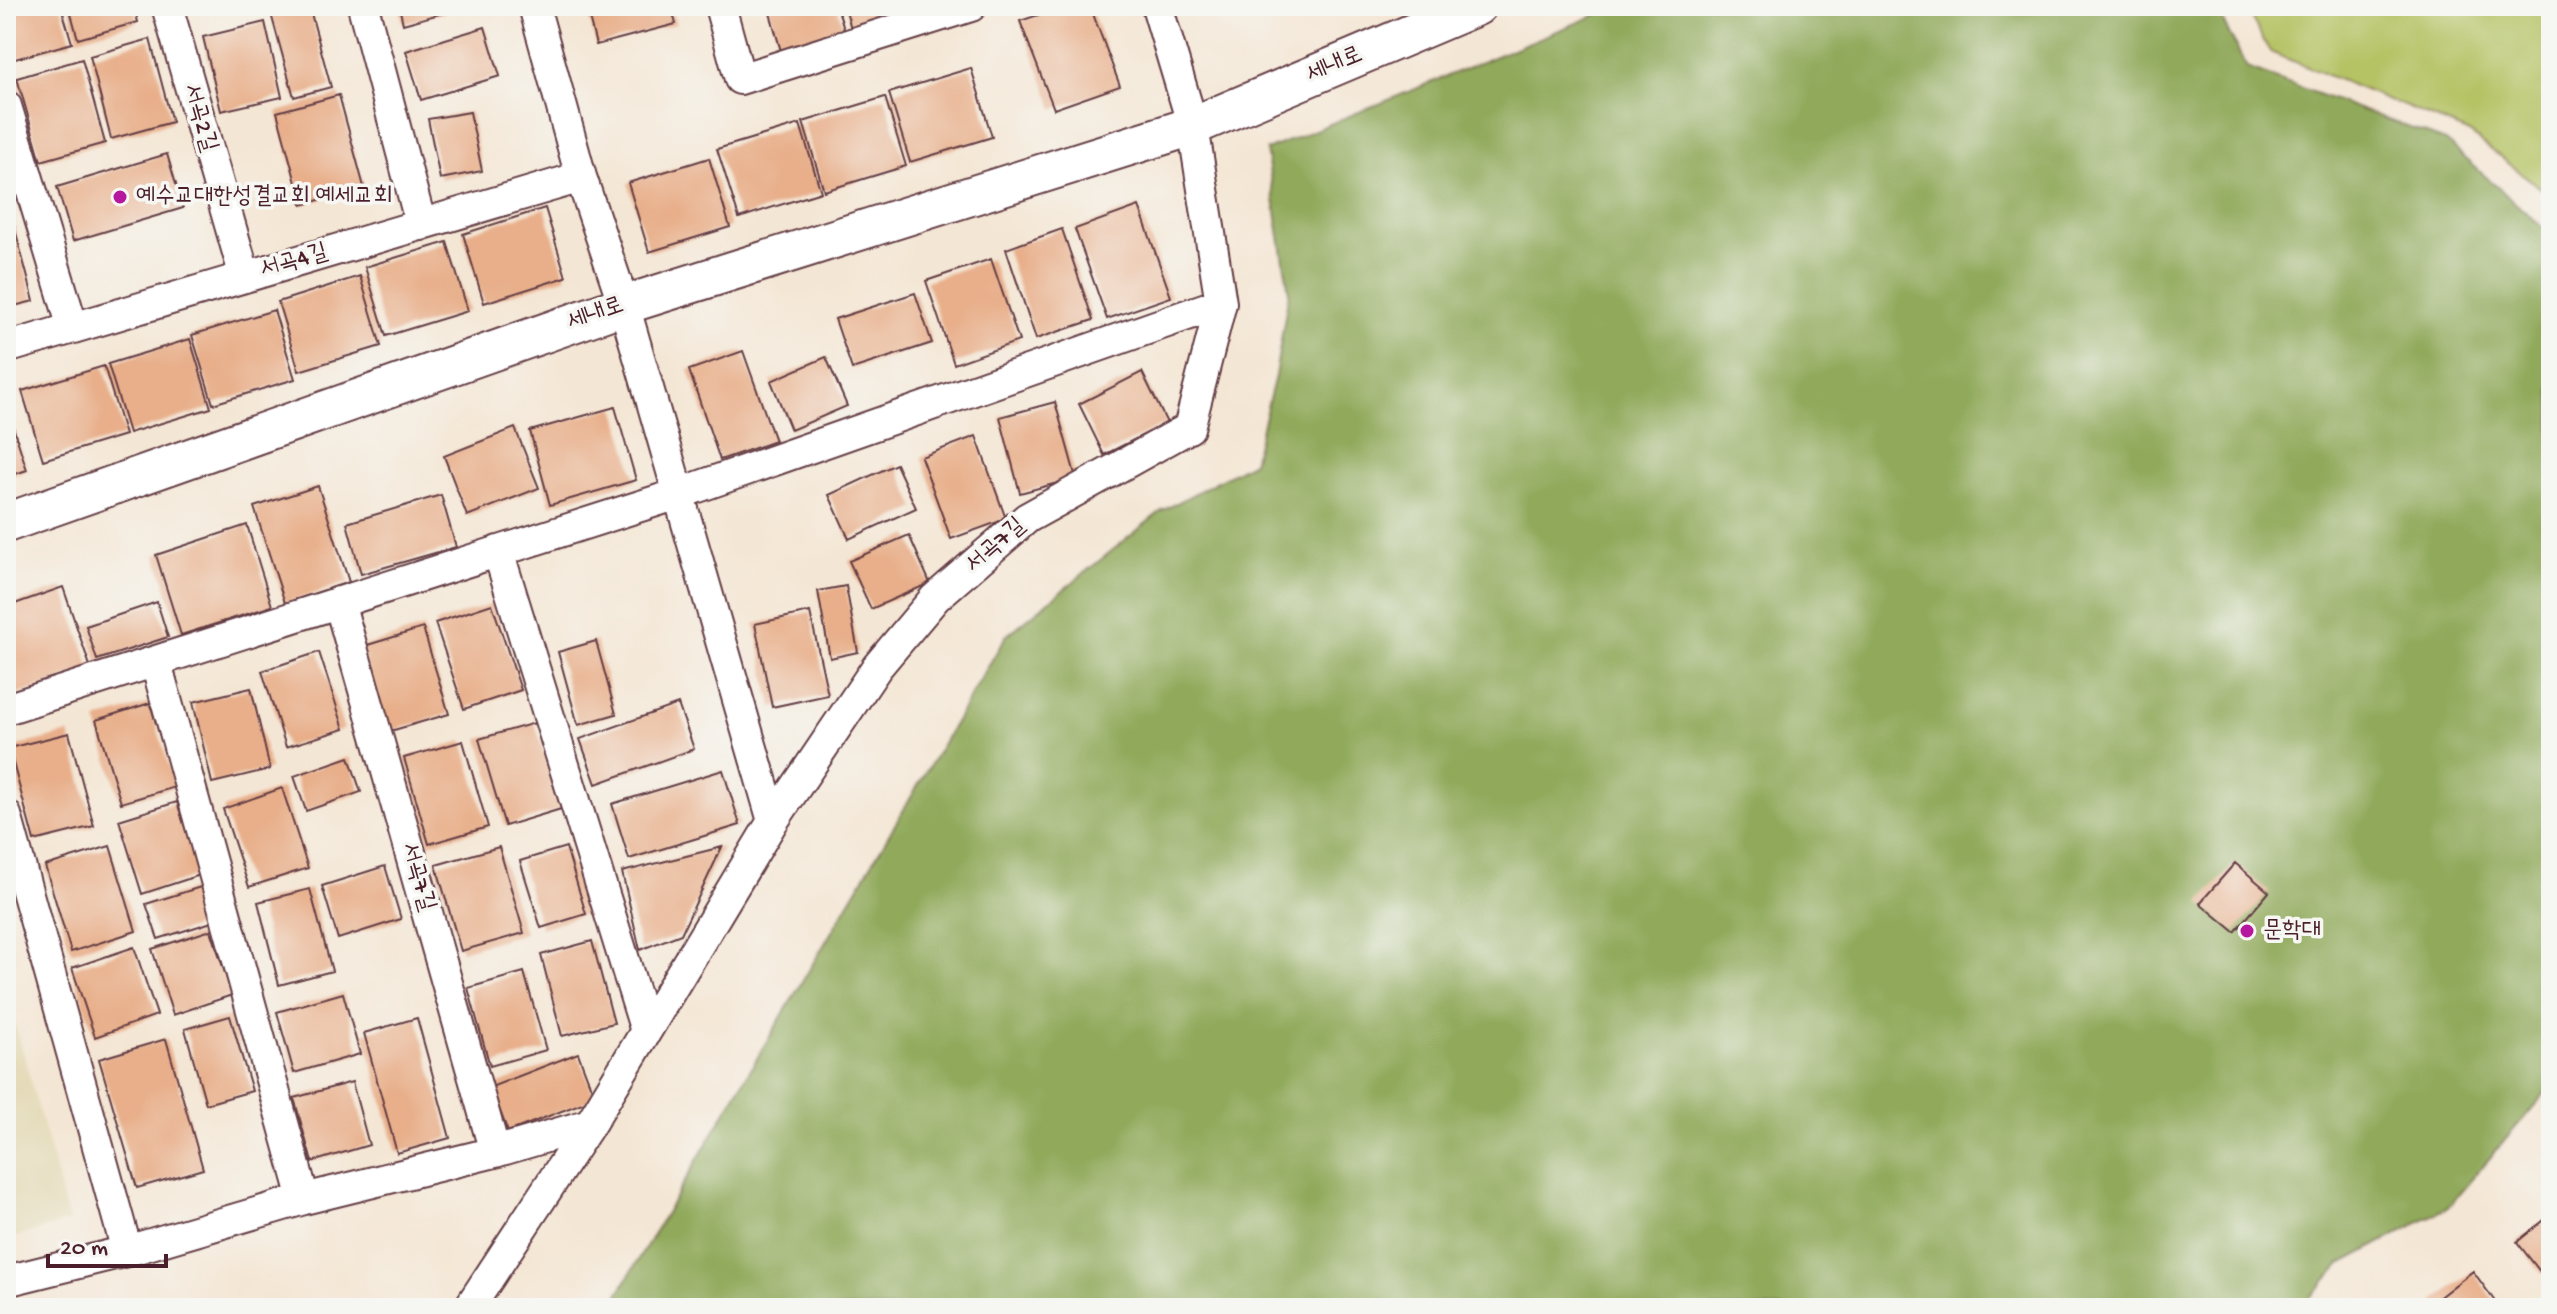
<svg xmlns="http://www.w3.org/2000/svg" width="2557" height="1314" font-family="'Gochi Hand','Poor Story',sans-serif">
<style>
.built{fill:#e5dbba}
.green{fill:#b5c365;stroke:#807148;stroke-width:2}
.forest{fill:#90a95a;stroke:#6d6442;stroke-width:2}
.building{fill:#e8af8a}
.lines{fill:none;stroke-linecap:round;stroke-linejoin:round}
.minor-casing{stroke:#643d44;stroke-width:34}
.tertiary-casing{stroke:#643d44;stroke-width:42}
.minor{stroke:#fff;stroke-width:30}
.tertiary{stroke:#fff;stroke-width:38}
.poi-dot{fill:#b5179e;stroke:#f6f6f2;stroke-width:3}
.labels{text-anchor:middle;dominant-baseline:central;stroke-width:7;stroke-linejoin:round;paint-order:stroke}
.street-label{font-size:24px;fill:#4a1f2b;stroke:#f6f6f2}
.poi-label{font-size:24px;fill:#4a1f2b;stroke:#f6f6f2;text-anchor:start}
</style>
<rect width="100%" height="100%" fill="#f6f6f2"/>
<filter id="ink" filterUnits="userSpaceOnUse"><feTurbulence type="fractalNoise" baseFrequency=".0125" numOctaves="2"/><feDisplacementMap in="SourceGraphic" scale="16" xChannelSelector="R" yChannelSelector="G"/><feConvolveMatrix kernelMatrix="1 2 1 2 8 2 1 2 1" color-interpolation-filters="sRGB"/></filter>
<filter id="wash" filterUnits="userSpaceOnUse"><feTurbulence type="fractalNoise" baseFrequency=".006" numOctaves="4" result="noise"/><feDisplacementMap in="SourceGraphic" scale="32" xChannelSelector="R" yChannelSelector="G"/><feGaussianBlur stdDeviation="1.8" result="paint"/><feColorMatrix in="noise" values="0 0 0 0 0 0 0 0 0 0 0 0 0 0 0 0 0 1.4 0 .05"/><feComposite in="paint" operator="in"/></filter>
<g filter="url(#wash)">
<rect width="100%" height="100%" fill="#f4e6d4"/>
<path class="built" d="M6,990L69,1221L6,1240Z"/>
<path class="green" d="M2245,6H2551V196L2468,132L2270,52Z"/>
<path class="forest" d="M1618,6H2215L2247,68L2446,141L2551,235V1092H2546L2448,1207L2341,1264L2300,1308H610L1006,636L1160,512L1253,462L1275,376L1289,292L1266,150Z"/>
<g id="blocks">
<path class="building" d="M6,6H61L72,43L8,61Z
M69,6H134L138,22L78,39Z
M285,6H309L331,87L294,97L270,10Z
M399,6H465V7L403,24Z
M586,6H671L676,24L596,45Z
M768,6H837L845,33L781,51Z
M845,6H910L912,13L851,29Z
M1065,6H1090L1120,86L1054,109L1020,21Z
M265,22L282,97L221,111L203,37Z
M485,27L500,76L421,100L406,51Z
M150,39L172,122L111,139L90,56Z
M82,59L105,143L41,161L17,78Z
M971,68L992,137L910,162L889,93Z
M339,95L364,187L302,205L277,112Z
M885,97L906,166L824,191L803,122Z
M470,112L482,171L440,179L428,119Z
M800,124L821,192L739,218L717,149Z
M167,154L183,208L73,241L57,187Z
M709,158L730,227L649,252L628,183Z
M1139,206L1171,297L1107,319L1075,229Z
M545,208L566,277L484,303L463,234Z
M12,218L34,301L6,308V219Z
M1062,229L1093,320L1036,339L1006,249Z
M447,242L468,311L386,336L365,267Z
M991,259L1019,341L954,364L926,281Z
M360,276L381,346L299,371L278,302Z
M915,293L932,343L852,369L835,319Z
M274,310L295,379L213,404L192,335Z
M190,339L211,408L129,433L108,364Z
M743,351L775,441L720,460L689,370Z
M826,357L847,406L791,430L771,381Z
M104,366L125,435L43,460L22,391Z
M1142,372L1167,423L1104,455L1079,404Z
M1055,402L1076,478L1020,493L1000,417Z
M6,405L27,470L6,477Z
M615,407L636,480L550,505L530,431Z
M515,428L539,488L467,516L444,456Z
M976,436L1006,519L951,539L921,457Z
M896,464L916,508L849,539L829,495Z
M318,486L349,582L285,603L254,507Z
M441,495L456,547L361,574L347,523Z
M247,525L272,606L181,635L156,555Z
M909,535L930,583L871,609L849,561Z
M846,586L858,652L830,658L818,591Z
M63,587L91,669L11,697L6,682V607Z
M157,602L168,637L97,660L86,626Z
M492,604L521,690L464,709L435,623Z
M810,612L828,695L772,707L755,624Z
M423,628L449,714L387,732L361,647Z
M596,641L616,714L578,725L558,652Z
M319,652L344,729L286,747L262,671Z
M251,688L270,769L212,783L193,702Z
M150,703L175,787L121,803L96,720Z
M678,704L694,749L596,784L580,739Z
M535,723L561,809L505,826L479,739Z
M69,733L94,826L34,841L9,748Z
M463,741L488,827L429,844L404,758Z
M349,757L361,792L306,811L294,776Z
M723,770L740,825L629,859L612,804Z
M282,788L308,868L249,887L223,809Z
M177,802L200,875L142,894L119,820Z
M110,846L136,931L71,952L45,866Z
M499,847L524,933L461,951L436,865Z
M566,847L586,914L541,928L520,861Z
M722,847L681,934L640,950L622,872Z
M2235,863L2269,892L2235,932L2200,903Z
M385,866L401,919L338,939L322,886Z
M204,886L215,921L158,939L146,904Z
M310,889L332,971L279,985L258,902Z
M211,930L232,995L173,1015L152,949Z
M592,941L614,1023L562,1036L541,955Z
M134,947L157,1015L95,1037L72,968Z
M524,972L546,1050L490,1066L468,988Z
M343,993L360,1054L294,1073L277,1012Z
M230,1016L252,1091L206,1104L185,1029Z
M417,1018L450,1138L397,1153L364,1033Z
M166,1039L203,1169L137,1188L99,1059Z
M578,1053L595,1098L508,1132L491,1087Z
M352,1082L369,1145L312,1162L294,1098Z
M2548,1217L2551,1221V1267L2542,1274L2517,1242Z
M2473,1271L2496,1303L2490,1308H2435L2432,1303Z"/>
</g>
</g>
<g filter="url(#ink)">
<use href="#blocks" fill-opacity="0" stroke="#643d44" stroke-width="2"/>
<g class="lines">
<g class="minor-casing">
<path id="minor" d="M167,6L245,277
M363,6L421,225
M534,6L581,177L624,305L773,821
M720,6L740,79L971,6
M6,106L73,328
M6,348L581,177
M498,551L646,1031
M339,602L495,1152
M156,663L304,1199
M6,709L678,494L1221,303
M6,815L127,1251
M6,1281L127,1251L304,1199L495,1152L590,1124
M469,1308L590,1124L773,821L877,667L935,598L1027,518L1189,428L1221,303L1193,126L1157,6"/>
</g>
<g class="tertiary-casing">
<path id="tertiary" d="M6,523L624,305L1193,126L1477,6"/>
</g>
<use href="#minor" class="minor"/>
<use href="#tertiary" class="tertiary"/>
</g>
</g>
<g class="poi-dot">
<circle cx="120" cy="197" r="8"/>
<circle cx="2247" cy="931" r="8"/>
</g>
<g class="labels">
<g class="street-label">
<text transform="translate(1335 66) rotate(-23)">세내로</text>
<text transform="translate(199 118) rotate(74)">서곡2길</text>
<text transform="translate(294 262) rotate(-16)">서곡4길</text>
<text transform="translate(596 315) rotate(-19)">세내로</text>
<text transform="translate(996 546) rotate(-41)">서곡7길</text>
<text transform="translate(417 877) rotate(74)">서곡7길</text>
</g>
<g class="poi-label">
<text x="136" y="197">예수교대한성결교회 예세교회</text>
<text x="2263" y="931">문학대</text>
</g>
</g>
<rect width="2557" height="1314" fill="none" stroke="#f6f6f2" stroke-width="32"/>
<path d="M48 1254v12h118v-12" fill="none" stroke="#4a1f2b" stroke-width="4"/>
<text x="60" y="1254" font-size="24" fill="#4a1f2b" stroke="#f6f6f2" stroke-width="6" paint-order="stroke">20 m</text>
</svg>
